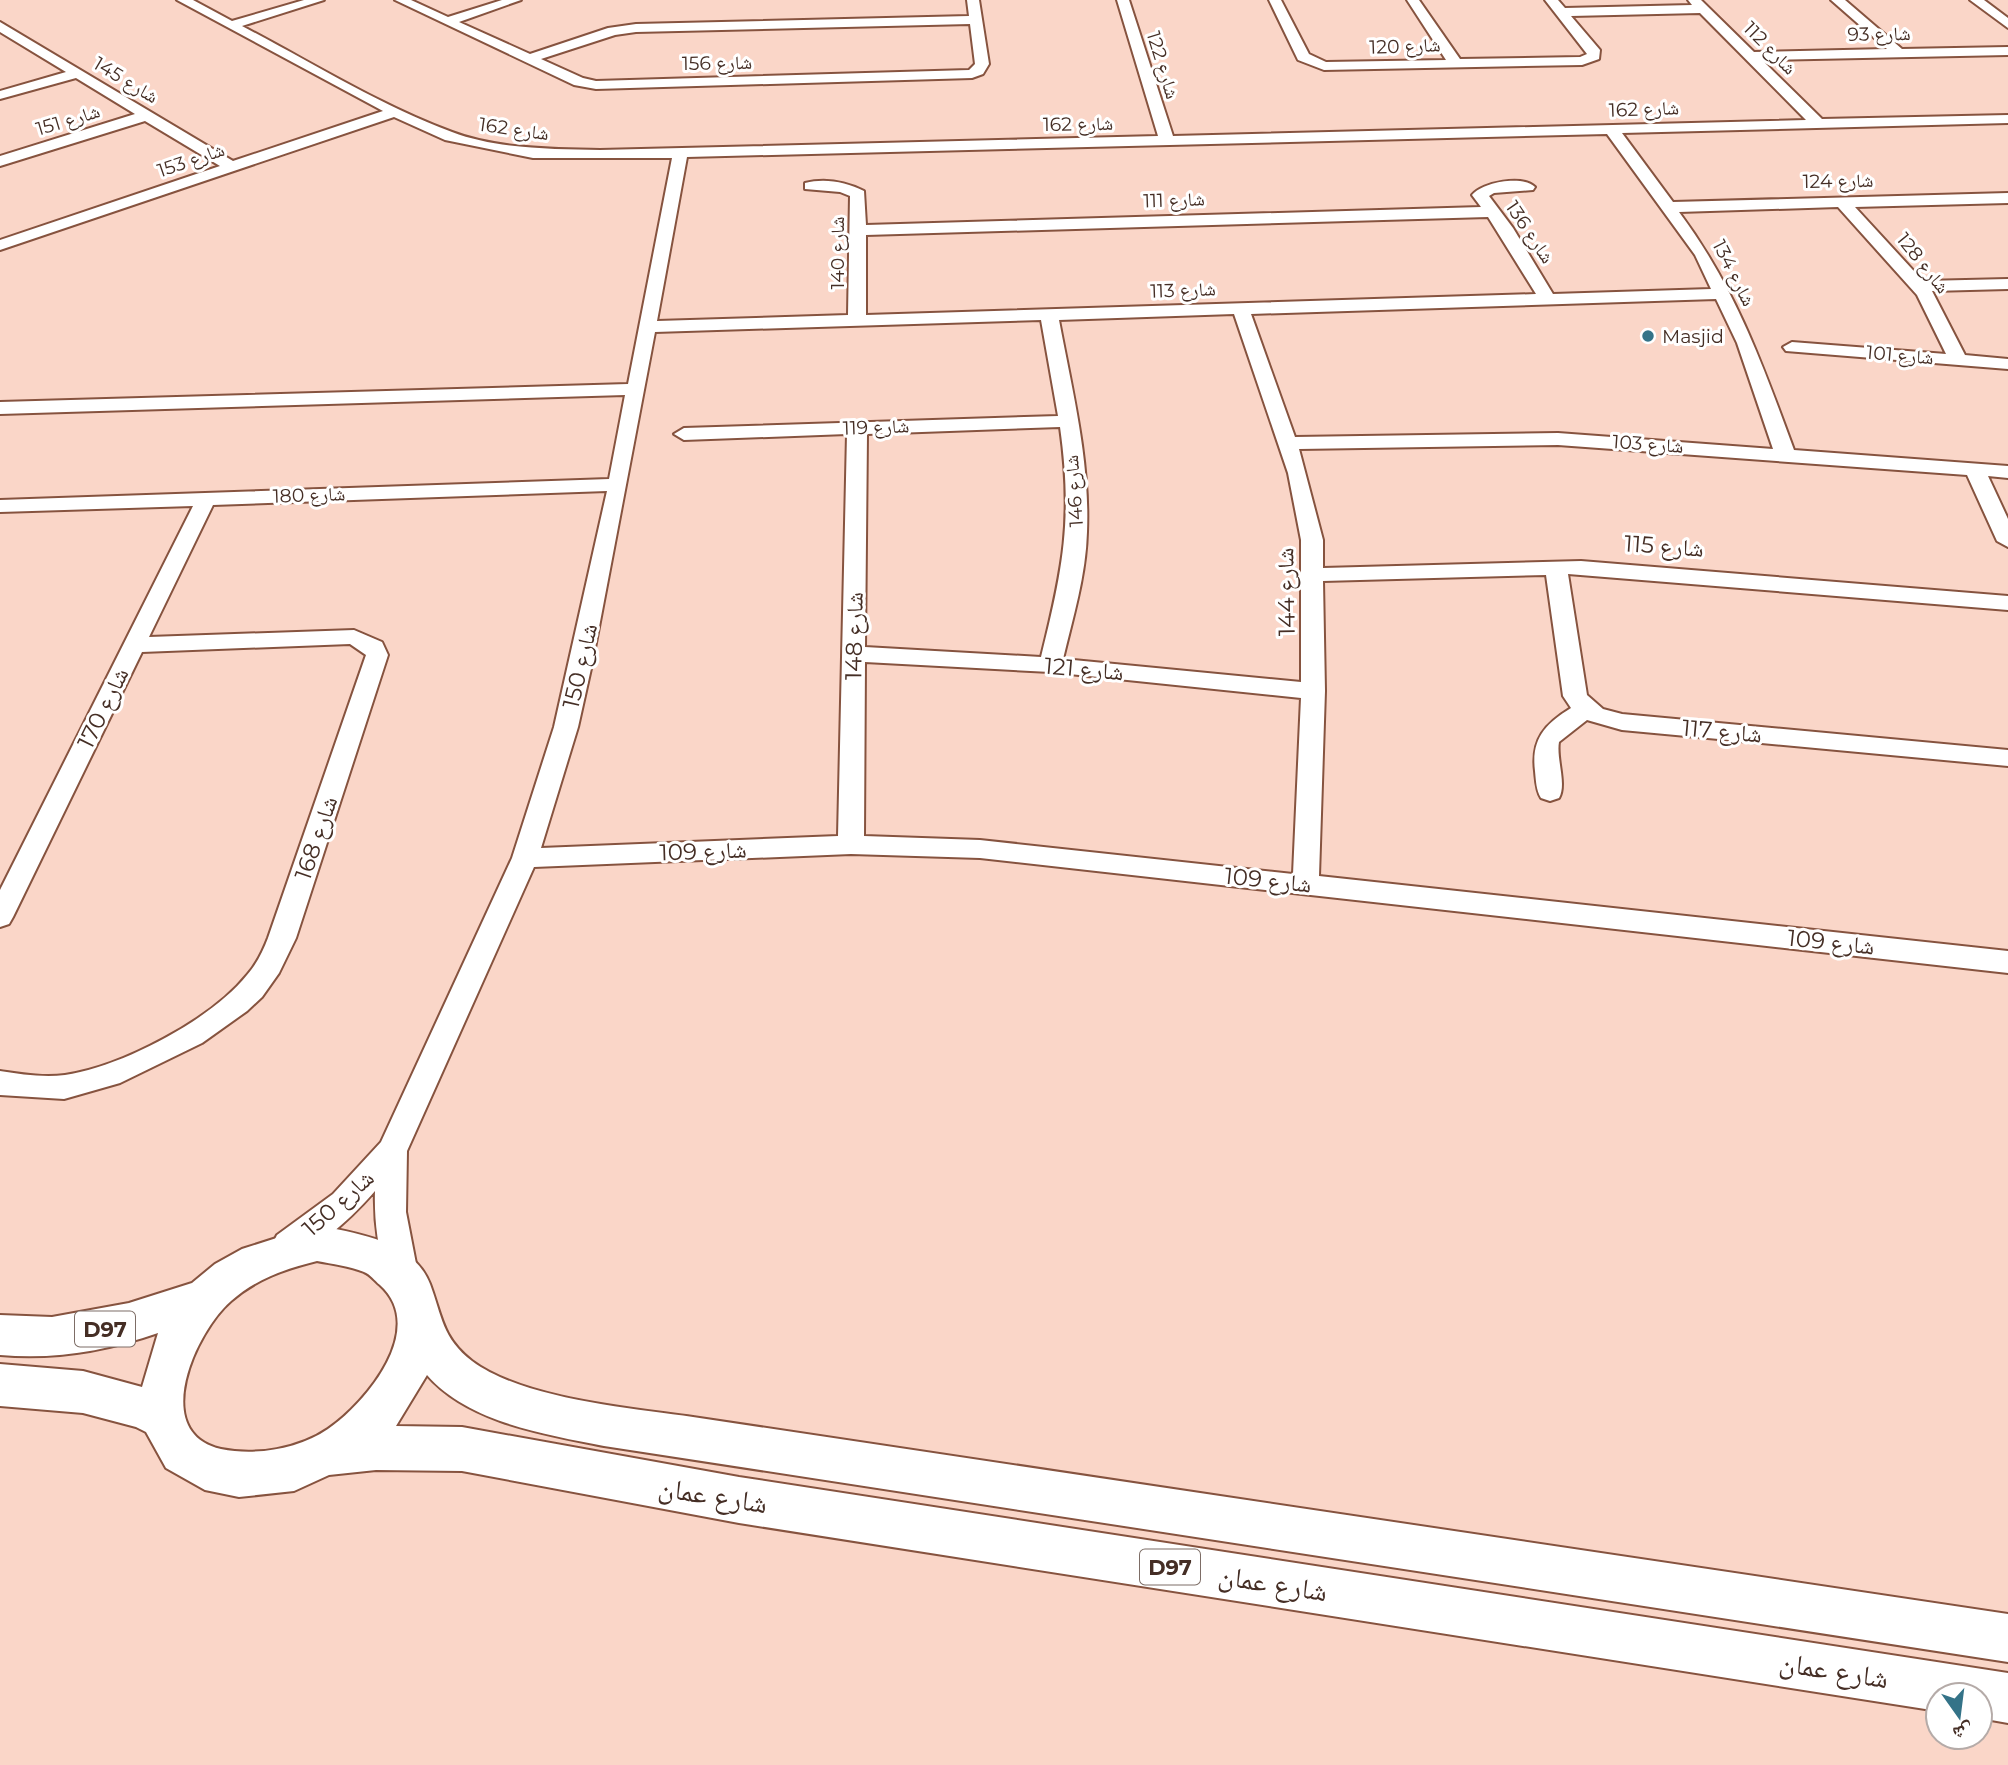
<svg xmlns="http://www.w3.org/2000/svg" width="2008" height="1765" font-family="Montserrat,'Noto Naskh Arabic',sans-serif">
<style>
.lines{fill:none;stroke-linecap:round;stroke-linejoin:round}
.minor-casing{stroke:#86533f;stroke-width:4}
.major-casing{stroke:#86533f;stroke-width:4}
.minor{fill:#fff;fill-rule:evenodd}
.major{fill:#fff;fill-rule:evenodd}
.poi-dot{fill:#347388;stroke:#fff;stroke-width:2.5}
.labels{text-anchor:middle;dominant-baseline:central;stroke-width:6;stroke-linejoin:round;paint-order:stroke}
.far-street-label{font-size:19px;fill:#452e25;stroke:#fff}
.far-poi-label{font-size:19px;fill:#452e25;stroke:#fff;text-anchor:start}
.shield{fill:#fff;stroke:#7d6d66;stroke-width:2}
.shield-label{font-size:21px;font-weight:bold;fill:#452e25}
.street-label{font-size:23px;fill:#452e25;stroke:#fff}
.near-street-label{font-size:28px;fill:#452e25;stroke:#fff}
</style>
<rect width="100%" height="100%" fill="#fad6c8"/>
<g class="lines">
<g class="minor-casing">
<path id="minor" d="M177,0H193L232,21L304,0H324L242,26C311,62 379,105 452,132C496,149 553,149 600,150L1158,136L1117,0H1129L1173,136L1806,120L1700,13L1571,16L1600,50L1599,59L1582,65L1324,70L1298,60L1269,0H1281L1309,54L1326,62L1446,60L1407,0H1419L1460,59L1580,57L1587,54L1545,0H1558L1565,8L1692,5L1688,0H1701L1754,52L1887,49L1831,0H1845L1902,49L2008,47V55L1762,60L1822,119L2008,115V123L1622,133L1673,202L2008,193V203L1855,207L1923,281L2008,279V289L1932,291L1965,355L2008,359V369L1786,351L1783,347L1792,342L1946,354L1917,295L1838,207L1679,212C1735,287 1762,363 1794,450L2008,466V478L1988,476L2008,519V547L1997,541L1967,475L1558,445L1299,449L1323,540V568L1581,561L2008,596V610L1568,574L1587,695L1603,709L1622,714L2008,750V766L1622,730L1587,720L1559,742C1556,759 1567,784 1559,798L1550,801L1541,798C1536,790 1536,781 1535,771C1531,739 1545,724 1571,708L1563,696L1546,575L1323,581L1325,691L1319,876L2008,951V973L980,858L851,854L534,867L407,1151L406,1212L418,1274L413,1284L402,1289L391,1284C378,1257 374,1221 375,1191C352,1217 321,1247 288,1259L277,1255L272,1245L277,1235L333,1194L381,1142L512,858L554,727L607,491L213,505L149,637L354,630L382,642L388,655L296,938L279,973L262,997L247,1011L202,1043L120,1083L64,1099L0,1095V1071C21,1074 43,1078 65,1075C121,1067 211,1020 247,975C257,964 263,951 268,938L366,655L350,644L142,652L13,917L9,924L0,927V890L193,506L0,512V500L609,479L625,395L0,414V402L628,384L672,158H533L445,140L394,117L0,250V240L220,166L145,121L0,166V156L135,114L76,78L0,99V91L66,72L0,32V22L233,161L383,111ZM1607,134L1695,255L1711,289L1553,294L1513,228L1489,196L1494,193L1533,190L1535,187C1522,175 1483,182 1472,195L1481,207L866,225L864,191C846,182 825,178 805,183V189L840,192L850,196L848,315L657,321L687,157ZM1488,217L1536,294L866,315V235ZM1716,299L1737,343L1773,449L1558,433L1295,437L1251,314ZM1234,314L1288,473L1301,540V682L1063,659C1073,617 1086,575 1087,532C1090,460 1072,390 1059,320ZM1041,320L1058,416L684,428L674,434L684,440L847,434L838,836L541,848L578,727L592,664L655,332ZM1060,427C1073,519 1063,569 1041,657L865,647L867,434ZM865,662L1050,672L1301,698L1293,874L980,840L864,836Z
M395,0H411L448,17L502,0H521L459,22L530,54L608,28L636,24L969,16L967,0H979L989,64L983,74L972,78L596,89L574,85ZM970,24L975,64L969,70L596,81L583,78L541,59L615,35L636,32Z
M1970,0H1984L2008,18V28Z"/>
</g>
<g class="major-casing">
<path id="major" d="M317,1225C357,1234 413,1240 430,1284C442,1316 442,1338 472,1361C523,1399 630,1408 693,1417L2008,1614V1662L604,1446C545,1434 469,1423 427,1375L396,1426L462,1427L739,1477L2008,1673V1723L1980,1718V1695H1938V1711L739,1523L462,1471L376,1470L329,1475L294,1491L239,1497L205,1490L166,1468L146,1432L136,1427L83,1413L0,1406V1364L83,1371L142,1387L158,1333C106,1351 55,1360 0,1355V1315L52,1317L129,1303L192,1283L215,1264L242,1249ZM317,1261C332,1264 350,1266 364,1272C370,1274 375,1281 380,1285C428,1328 367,1402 328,1429C299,1449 256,1456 221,1449C149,1433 196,1331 231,1301C256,1279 285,1269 317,1261Z"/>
</g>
<use href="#minor" class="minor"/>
<use href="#major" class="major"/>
</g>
<circle class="poi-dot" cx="1648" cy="336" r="7"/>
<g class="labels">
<g class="far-street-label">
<text transform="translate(1879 34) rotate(-1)">شارع 93</text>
<text transform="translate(1405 46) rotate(-2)">شارع 120</text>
<text transform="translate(1770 48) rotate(45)">شارع 112</text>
<text transform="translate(717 63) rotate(-1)">شارع 156</text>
<text transform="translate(1163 65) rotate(73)">شارع 122</text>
<text transform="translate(126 80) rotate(31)">شارع 145</text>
<text transform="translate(1644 109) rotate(-2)">شارع 162</text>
<text transform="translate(68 120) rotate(-17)">شارع 151</text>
<text transform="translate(1078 124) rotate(-1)">شارع 162</text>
<text transform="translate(514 129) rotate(8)">شارع 162</text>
<text transform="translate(191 160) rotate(-19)">شارع 153</text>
<text transform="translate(1838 181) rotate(-1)">شارع 124</text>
<text transform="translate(1174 200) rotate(-2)">شارع 111</text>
<text transform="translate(1530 232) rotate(56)">شارع 136</text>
<text transform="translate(837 253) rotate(-90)">شارع 140</text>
<text transform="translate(1923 263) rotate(51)">شارع 128</text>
<text transform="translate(1734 273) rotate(63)">شارع 134</text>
<text transform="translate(1183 290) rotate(-2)">شارع 113</text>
<text transform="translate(1900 355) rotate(5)">شارع 101</text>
<text transform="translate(876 427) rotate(-2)">شارع 119</text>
<text transform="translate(1648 444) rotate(4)">شارع 103</text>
<text transform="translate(1074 491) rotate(-94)">شارع 146</text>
<text transform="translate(309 495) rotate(-2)">شارع 180</text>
</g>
<g class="far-poi-label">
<text x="1662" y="336">Masjid</text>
</g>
<g class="shield">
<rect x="75" y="1311.5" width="60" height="35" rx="5"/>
<rect x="1140" y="1549.5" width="60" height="35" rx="5"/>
</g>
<g class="shield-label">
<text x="105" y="1329">D97</text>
<text x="1170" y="1567">D97</text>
</g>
<g class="street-label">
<text transform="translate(1664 546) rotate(4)">شارع 115</text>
<text transform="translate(1286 592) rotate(-91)">شارع 144</text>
<text transform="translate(854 636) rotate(-89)">شارع 148</text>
<text transform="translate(580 666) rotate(-77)">شارع 150</text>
<text transform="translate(1084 669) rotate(5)">شارع 121</text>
<text transform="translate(103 708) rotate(-64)">شارع 170</text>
<text transform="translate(1722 731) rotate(5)">شارع 117</text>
<text transform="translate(316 838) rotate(-71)">شارع 168</text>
<text transform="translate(703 851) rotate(-2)">شارع 109</text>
<text transform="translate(1268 880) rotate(6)">شارع 109</text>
<text transform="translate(1831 942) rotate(6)">شارع 109</text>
<text transform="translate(338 1203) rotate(-42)">شارع 150</text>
</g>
<g class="near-street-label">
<text transform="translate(713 1495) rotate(9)">شارع عمان</text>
<text transform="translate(1273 1583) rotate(9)">شارع عمان</text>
<text transform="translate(1834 1670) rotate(9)">شارع عمان</text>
</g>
</g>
<g transform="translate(1959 1716) rotate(166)"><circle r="33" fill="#ffffff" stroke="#b5aba8" stroke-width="2"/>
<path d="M0-5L12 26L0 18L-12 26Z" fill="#347388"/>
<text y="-10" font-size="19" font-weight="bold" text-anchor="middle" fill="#452e25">ش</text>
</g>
</svg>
